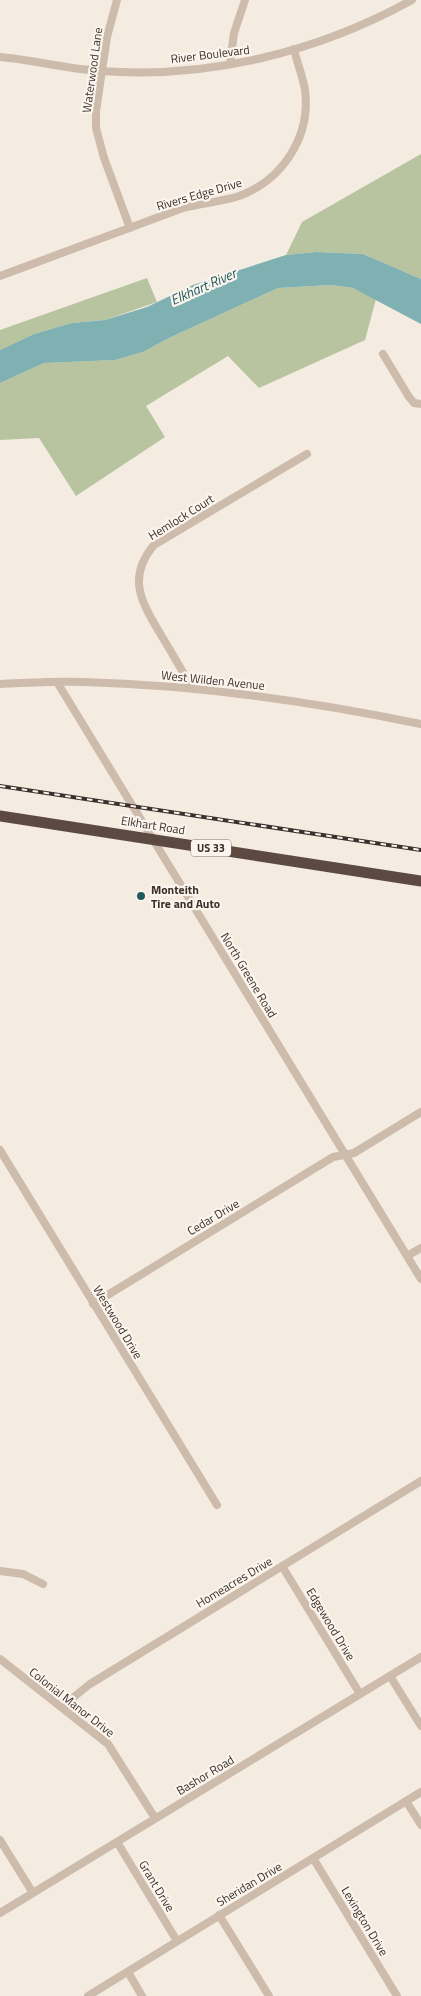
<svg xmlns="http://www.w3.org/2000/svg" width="421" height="1996" font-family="'Titillium Web',sans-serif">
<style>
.green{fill:#b8c4a0}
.water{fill:#7fb0b2}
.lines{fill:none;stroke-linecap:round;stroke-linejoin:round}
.minor{stroke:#cdbbac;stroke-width:8}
.highway{stroke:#5c4a42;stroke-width:11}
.rail-casing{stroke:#3b302b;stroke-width:4}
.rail{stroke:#fbf5ee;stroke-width:2;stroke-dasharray:5.5;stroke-linecap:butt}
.poi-dot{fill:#1f5a5e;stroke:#fbf5ee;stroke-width:2}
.labels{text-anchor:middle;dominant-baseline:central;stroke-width:4.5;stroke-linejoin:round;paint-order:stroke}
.shield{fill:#fbf5ee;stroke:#756b66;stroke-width:1}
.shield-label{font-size:11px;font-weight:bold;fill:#3b302b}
.street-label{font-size:12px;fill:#3b302b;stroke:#fbf5ee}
.poi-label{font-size:12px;font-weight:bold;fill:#3b302b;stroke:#fbf5ee;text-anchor:start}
.water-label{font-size:14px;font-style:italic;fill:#1f5a5e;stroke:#fbf5ee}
</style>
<rect width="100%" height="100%" fill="#f4ebe1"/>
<path class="green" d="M421,154V279L363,254L316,252L286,255L302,222Z
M147,278L157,302L105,320L72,323L34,334L0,350V330Z
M331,285L353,288L376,299L365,340L259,388L228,356L146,406L165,437L76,496L39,438L0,440V383L44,363L115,360L143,352L169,338L278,288Z"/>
<path class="water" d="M316,252L363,254L421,279V324L353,288L331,285L278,288L169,338L143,352L115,360L44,363L0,383V350L34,334L72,323L105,320L147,307L193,285L286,255Z"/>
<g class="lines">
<path class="minor" d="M117,0L107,37L96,111V128L104,158L130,228
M0,57C34,60 67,69 101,71C209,79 318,52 412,0
M230,64L234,33L245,0
M0,276L183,208C202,203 221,202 239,196C283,180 311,136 305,90C303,77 297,63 294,49
M383,354L409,397L414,403L421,404
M57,682L421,1279
M0,684C28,683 56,681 83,682C197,685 310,701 421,724
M193,689C182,671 172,653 161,635C142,603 126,578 154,545L307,454
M0,1150L217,1505
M407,1256L421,1248
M93,1304L333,1157L354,1153L421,1112
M282,1566L360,1694
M0,1571L23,1574L43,1584
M0,1659L108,1744L155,1818
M390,1676L421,1726
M65,1709L75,1696L90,1684L421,1481
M406,1801L421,1825
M0,1840L33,1893
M117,1842L177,1941
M313,1858L397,1996
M0,1913L421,1657
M219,1915L269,1996
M128,1972L142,1996
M88,1996L421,1792"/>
<path class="highway" d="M0,816L421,881"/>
<g class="rail-casing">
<path id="rail" d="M0,786L421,850"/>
</g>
<use href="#rail" class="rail"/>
</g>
<circle class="poi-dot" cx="141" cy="896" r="5"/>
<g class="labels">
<rect class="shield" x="191" y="839.5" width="40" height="17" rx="4"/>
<g class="shield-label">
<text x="211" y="848">US 33</text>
</g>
<g class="street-label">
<text transform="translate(210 54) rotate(-7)">River Boulevard</text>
<text transform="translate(92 70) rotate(-82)">Waterwood Lane</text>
<text transform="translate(199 194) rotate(-16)">Rivers Edge Drive</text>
<text transform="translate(181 517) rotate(-32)">Hemlock Court</text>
<text transform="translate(213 680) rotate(6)">West Wilden Avenue</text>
<text transform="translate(153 825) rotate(9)">Elkhart Road</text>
<text transform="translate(249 975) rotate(59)">North Greene Road</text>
<text transform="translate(213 1217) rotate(-31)">Cedar Drive</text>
<text transform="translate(118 1322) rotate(59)">Westwood Drive</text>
<text transform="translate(234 1582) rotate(-31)">Homeacres Drive</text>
<text transform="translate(331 1624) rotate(59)">Edgewood Drive</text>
<text transform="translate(72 1702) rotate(38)">Colonial Manor Drive</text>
<text transform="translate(205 1775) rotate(-31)">Bashor Road</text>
<text transform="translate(249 1884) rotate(-31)">Sheridan Drive</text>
<text transform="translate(157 1886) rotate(59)">Grant Drive</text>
<text transform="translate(365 1921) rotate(59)">Lexington Drive</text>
</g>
<g class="poi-label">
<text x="151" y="889">Monteith<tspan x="151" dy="14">Tire and Auto</tspan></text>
</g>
<g class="water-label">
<text transform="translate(203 286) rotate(-24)">Elkhart River</text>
</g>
</g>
</svg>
